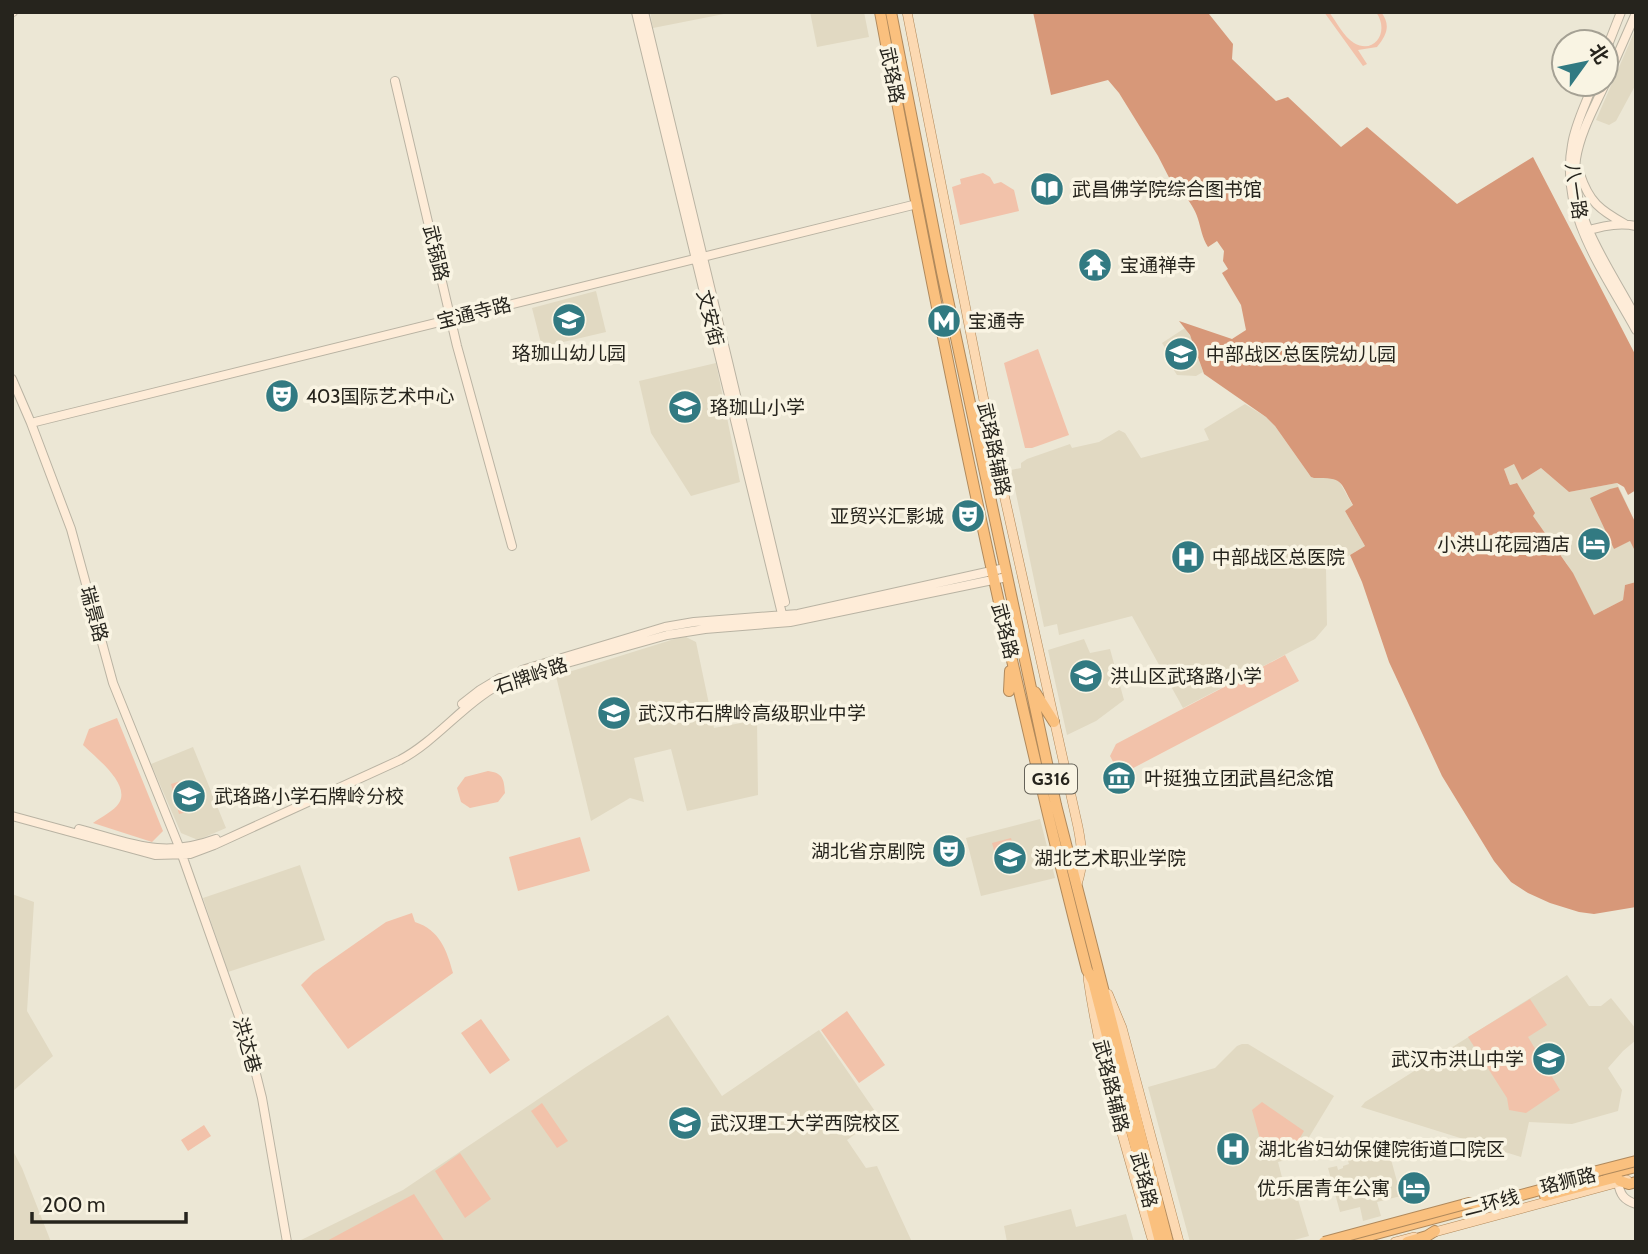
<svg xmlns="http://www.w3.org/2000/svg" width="1648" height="1254" font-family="Cabin,'Noto Sans SC',sans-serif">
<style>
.built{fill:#e1d9c2}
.green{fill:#f2c2aa}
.forest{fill:#d79879}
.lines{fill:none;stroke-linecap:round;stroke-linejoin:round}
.secondary-casing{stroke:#b9b3a3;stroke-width:10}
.primary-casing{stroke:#b0895c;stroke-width:10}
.highway-casing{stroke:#b0895c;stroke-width:12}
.secondary{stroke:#feecd8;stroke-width:8}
.primary{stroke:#fcd9b2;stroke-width:9}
.highway{stroke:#fac07e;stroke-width:10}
.highway-bridge-casing{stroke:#b0895c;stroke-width:12;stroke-linecap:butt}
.highway-bridge{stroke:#fac07e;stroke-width:10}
.labels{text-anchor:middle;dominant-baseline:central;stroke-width:7;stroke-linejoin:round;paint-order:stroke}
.shield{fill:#f9f4e3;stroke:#656258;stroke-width:2}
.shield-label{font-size:18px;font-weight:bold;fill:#26241d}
.street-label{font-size:19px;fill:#26241d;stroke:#f9f4e3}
.poi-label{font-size:19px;fill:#26241d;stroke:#f9f4e3;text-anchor:start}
</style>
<rect width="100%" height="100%" fill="#ece7d5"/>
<path class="built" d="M650,12H734L653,28Z
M810,12H864L869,37L817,47Z
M1636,28V84L1616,121L1609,125L1596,120Z
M596,291L606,332L542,347L532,308Z
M1185,328L1192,339L1203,372L1196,376L1177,375L1166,358V349L1162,343Z
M716,363L740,482L691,496L651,433L639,381Z
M1245,404L1266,417L1275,426L1311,477L1314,478H1334L1339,481L1353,506L1345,511L1365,546L1326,569L1327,625L1315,639L1183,708L1132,616L1059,635L1057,624L1044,627L1011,470L1021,468V463L1027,459L1070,444L1072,448L1099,442L1119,430L1125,433L1141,458L1209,440L1204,429Z
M1514,464L1522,480L1541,468L1569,492L1617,483L1636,524V582L1625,585L1623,600L1594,615L1567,564L1532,516L1516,483L1510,485L1504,469Z
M684,636L696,642L714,728L757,720L758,795L687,811L671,749L634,758L644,802L630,798L591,821L556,676Z
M1084,639L1090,653L1110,649L1124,700L1096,721L1067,735L1048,650Z
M193,747L226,828L198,840L181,833L151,764Z
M1040,819L1055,878L981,896L966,838Z
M300,865L325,940L228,972L203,898Z
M12,894L34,902L27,1011L53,1056L12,1092Z
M1567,975L1589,1006H1601L1611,998L1636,1029V1040L1623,1051L1608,1068L1622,1090L1618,1111L1572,1124L1529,1122L1521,1157L1361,1107L1365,1102Z
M668,1015L722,1096L819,1030L879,1117L847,1140L866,1168L877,1166L912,1242H297L403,1190L586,1067Z
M1242,1044H1248L1334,1096L1297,1157L1278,1162L1284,1185L1293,1183L1309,1236L1287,1242H1190L1148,1087L1215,1068L1237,1046Z
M1370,1148V1157H1374L1375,1160L1380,1158L1379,1155L1389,1152L1401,1196L1377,1202L1381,1216L1363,1221L1360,1207L1340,1212L1328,1168L1337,1166L1338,1170L1343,1168V1166L1349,1164L1346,1154Z
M12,1149L22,1168L51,1242H12Z
M1071,1209L1076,1227L1126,1214L1134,1242H1007L1004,1226Z"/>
<path class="green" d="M1324,12H1329C1336,21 1344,37 1354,43C1375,55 1390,31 1376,12H1381C1391,25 1387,35 1377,47L1358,50L1367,64L1363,66Z
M983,173L990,177L994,184L1001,182L1014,190L1019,211L960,225L952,187L961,184L960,179Z
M1038,349L1069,435L1032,448H1025L1004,363Z
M1285,655L1299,681L1120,775L1110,756L1116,744Z
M117,718L163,831L152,842L93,823C101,817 114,811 119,803C131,784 95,757 83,745L89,729Z
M488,771C503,773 504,779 505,793L498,802L470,808L461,802L457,788L465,777Z
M184,780L193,810L179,814L171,784Z
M580,837L590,871L518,891L509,857Z
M1011,838L1017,859L998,865L992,843Z
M412,913L415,922C440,930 447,951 453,973L348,1049L301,985L313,973L386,922Z
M1530,999L1547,1025L1528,1037L1560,1090L1526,1113L1509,1110L1507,1098L1468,1037Z
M847,1011L885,1065L859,1083L821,1030Z
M481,1019L510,1060L490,1074L461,1033Z
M1262,1102L1304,1131L1294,1148L1265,1157L1252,1110Z
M542,1103L568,1141L557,1148L531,1111Z
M204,1125L211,1136L188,1151L181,1140Z
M460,1153L491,1199L465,1218L435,1171Z
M414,1194L445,1242H325Z"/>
<path class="forest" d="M1033,12H1210L1209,14L1233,44L1232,59L1276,101L1288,97L1341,147L1367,127L1457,204L1533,157L1636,356V490L1628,495L1624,487L1617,483L1569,492L1541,468L1522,480L1514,464L1504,469L1510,485L1517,483L1535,513L1533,516L1573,573L1594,615L1623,600L1625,585L1636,582V907L1594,914L1579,912L1550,903L1528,893L1511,882L1494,861L1442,776L1389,662L1362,582L1350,555L1365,546L1345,511L1353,505C1339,480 1344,478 1314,478L1311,477L1275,426L1266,417L1204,374L1190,335L1179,321L1232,339L1246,330L1241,305L1222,273L1228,269L1223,261L1224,251L1217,241L1208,247C1202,238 1201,228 1198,219C1195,209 1189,201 1183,193L1178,195L1158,156L1119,93L1108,80L1051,95Z
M1618,487L1636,524V553L1630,541L1614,549L1590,498L1610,489Z"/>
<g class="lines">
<g class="secondary-casing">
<path id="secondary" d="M12,12H13
M636,12L783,618
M644,12C691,209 739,405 785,602
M1606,50L1621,12
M395,81L457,346L512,546
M1606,81L1636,13
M1593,84C1586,104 1575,124 1572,145C1559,214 1605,273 1636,330
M1605,84C1594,108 1580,133 1576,159C1569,217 1611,269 1636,318
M1580,174C1589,202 1600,210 1625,224
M1584,232C1601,226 1618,222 1636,226
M12,379L31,423L71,529L113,683L180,849
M31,423L917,204
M522,670L665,627L694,622L798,614L1005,568
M462,704L480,690L500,678
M12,816L155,855L190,854L214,845L400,760C443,737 470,693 517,677L667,635L705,629L790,622L1007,577
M79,829C131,843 162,859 216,839
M182,855L248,1042L262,1098L287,1242
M1618,1182C1620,1195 1624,1200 1636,1204"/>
</g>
<g class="primary-casing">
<path id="primary" d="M907,12L991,436L1078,827C1082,847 1084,865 1077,884
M1088,978C1101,1068 1128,1155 1153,1242
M1108,994L1122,1028L1179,1242
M1431,1233L1627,1180
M1395,1242L1414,1237"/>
</g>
<g class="highway-casing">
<path id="highway" d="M880,12C940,333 1005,654 1087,970L1093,981L1160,1242
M891,12L942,272L1056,805L1168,1242
M1009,691L1010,671
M1035,692L1054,722
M1608,1174L1636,1167
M1620,1181L1629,1184L1636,1182
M1545,1196L1617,1177
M1346,1242L1551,1187
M1407,1242L1427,1236L1435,1231"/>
</g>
<use href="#secondary" class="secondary"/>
<use href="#primary" class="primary"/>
<use href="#highway" class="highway"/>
<g class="highway-bridge-casing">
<path id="highway-bridge" d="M1545,1189L1558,1181L1636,1161
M1324,1242L1469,1203L1483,1205"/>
</g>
<use href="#highway-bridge" class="highway-bridge"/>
</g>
<defs>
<g id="library-disc" transform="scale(1.75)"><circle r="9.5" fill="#327a82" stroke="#f9f4e3"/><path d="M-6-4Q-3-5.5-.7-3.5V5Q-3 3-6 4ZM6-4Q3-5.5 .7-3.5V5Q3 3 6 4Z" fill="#fff"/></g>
<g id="temple-disc" transform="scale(1.75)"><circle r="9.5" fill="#327a82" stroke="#f9f4e3"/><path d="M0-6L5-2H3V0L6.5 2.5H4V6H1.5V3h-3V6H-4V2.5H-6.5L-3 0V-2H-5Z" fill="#fff"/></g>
<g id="school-disc" transform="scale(1.75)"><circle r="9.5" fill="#327a82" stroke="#f9f4e3"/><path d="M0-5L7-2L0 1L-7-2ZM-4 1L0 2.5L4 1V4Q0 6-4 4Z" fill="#fff"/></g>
<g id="metro-disc" transform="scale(1.75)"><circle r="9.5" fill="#327a82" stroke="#f9f4e3"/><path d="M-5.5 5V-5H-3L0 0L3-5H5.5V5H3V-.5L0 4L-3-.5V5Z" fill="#fff"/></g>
<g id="theatre-disc" transform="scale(1.75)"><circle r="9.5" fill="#327a82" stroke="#f9f4e3"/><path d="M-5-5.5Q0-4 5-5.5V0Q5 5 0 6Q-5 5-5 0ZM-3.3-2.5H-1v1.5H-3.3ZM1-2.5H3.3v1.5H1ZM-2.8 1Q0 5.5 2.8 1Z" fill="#fff"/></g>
<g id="hotel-disc" transform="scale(1.75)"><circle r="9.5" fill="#327a82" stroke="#f9f4e3"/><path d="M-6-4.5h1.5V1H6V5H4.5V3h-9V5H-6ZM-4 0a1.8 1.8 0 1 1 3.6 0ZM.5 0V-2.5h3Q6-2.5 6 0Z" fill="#fff"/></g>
<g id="hospital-disc" transform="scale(1.75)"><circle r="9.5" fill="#327a82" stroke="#f9f4e3"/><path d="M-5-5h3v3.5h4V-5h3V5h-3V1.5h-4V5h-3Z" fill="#fff"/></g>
<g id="museum-disc" transform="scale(1.75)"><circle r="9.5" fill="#327a82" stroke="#f9f4e3"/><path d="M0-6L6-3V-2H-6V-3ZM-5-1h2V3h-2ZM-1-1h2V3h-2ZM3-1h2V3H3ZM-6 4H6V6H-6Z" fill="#fff"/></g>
<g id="university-disc" transform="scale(1.75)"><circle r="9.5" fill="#327a82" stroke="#f9f4e3"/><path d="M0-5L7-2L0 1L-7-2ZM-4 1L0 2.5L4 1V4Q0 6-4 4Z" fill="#fff"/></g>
</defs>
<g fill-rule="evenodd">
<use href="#library-disc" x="1047" y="189"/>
<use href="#temple-disc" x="1095" y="265"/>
<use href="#school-disc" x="569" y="320"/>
<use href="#metro-disc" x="944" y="321"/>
<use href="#school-disc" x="1181" y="354"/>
<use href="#theatre-disc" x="282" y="396"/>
<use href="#school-disc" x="685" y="407"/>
<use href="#theatre-disc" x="968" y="516"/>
<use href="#hotel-disc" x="1594" y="544"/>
<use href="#hospital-disc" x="1188" y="557"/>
<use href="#school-disc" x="1086" y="676"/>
<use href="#school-disc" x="614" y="713"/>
<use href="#museum-disc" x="1119" y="778"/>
<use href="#school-disc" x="189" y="796"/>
<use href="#theatre-disc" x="949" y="851"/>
<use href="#university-disc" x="1010" y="858"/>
<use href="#school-disc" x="1549" y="1059"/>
<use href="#university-disc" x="685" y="1123"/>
<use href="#hospital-disc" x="1233" y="1149"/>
<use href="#hotel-disc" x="1414" y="1188"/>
</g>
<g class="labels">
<rect class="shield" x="1025" y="764.5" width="52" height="29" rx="5"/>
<g class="shield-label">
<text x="1051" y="779">G316</text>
</g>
<g class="street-label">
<text transform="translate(892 75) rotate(79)">武珞路</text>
<text transform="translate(1576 191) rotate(82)">八一路</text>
<text transform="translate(436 253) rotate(77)">武锅路</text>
<text transform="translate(474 313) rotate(-14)">宝通寺路</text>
<text transform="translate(710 318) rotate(76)">文安街</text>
<text transform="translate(994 449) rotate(78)">武珞路辅路</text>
<text transform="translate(94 614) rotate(75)">瑞景路</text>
<text transform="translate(1005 631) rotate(76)">武珞路</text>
<text transform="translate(531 676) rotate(-19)">石牌岭路</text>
<text transform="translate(247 1045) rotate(74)">洪达巷</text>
<text transform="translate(1111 1086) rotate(76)">武珞路辅路</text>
<text transform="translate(1144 1180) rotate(76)">武珞路</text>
<text transform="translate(1568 1181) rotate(-14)">珞狮路</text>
<text transform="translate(1491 1203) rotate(-14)">二环线</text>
</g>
<g class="poi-label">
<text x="1072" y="189">武昌佛学院综合图书馆</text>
<text x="1120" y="265">宝通禅寺</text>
<text x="968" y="321">宝通寺</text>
<text x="569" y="353" text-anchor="middle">珞珈山幼儿园</text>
<text x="1206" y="354">中部战区总医院幼儿园</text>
<text x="306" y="396">403国际艺术中心</text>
<text x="710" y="407">珞珈山小学</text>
<text x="944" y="516" text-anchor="end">亚贸兴汇影城</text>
<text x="1570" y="544" text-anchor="end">小洪山花园酒店</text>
<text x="1212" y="557">中部战区总医院</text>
<text x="1110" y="676">洪山区武珞路小学</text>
<text x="638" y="713">武汉市石牌岭高级职业中学</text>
<text x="1144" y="778">叶挺独立团武昌纪念馆</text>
<text x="214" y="796">武珞路小学石牌岭分校</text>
<text x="925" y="851" text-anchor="end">湖北省京剧院</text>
<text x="1034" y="858">湖北艺术职业学院</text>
<text x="1524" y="1059" text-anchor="end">武汉市洪山中学</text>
<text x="710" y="1123">武汉理工大学西院校区</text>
<text x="1258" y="1149">湖北省妇幼保健院街道口院区</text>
<text x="1390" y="1188" text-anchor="end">优乐居青年公寓</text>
</g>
</g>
<rect width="1648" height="1254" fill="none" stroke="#26241d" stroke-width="28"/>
<g transform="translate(1585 63) rotate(57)"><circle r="33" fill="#f9f4e3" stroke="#a5a194" stroke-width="2"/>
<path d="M0-5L12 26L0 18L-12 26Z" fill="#327a82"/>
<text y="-10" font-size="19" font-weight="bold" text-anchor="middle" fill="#26241d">北</text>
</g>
<path d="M32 1212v10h154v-10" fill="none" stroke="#26241d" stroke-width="3.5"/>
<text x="42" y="1212" font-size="21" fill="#26241d" stroke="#f9f4e3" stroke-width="5" paint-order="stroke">200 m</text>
</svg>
